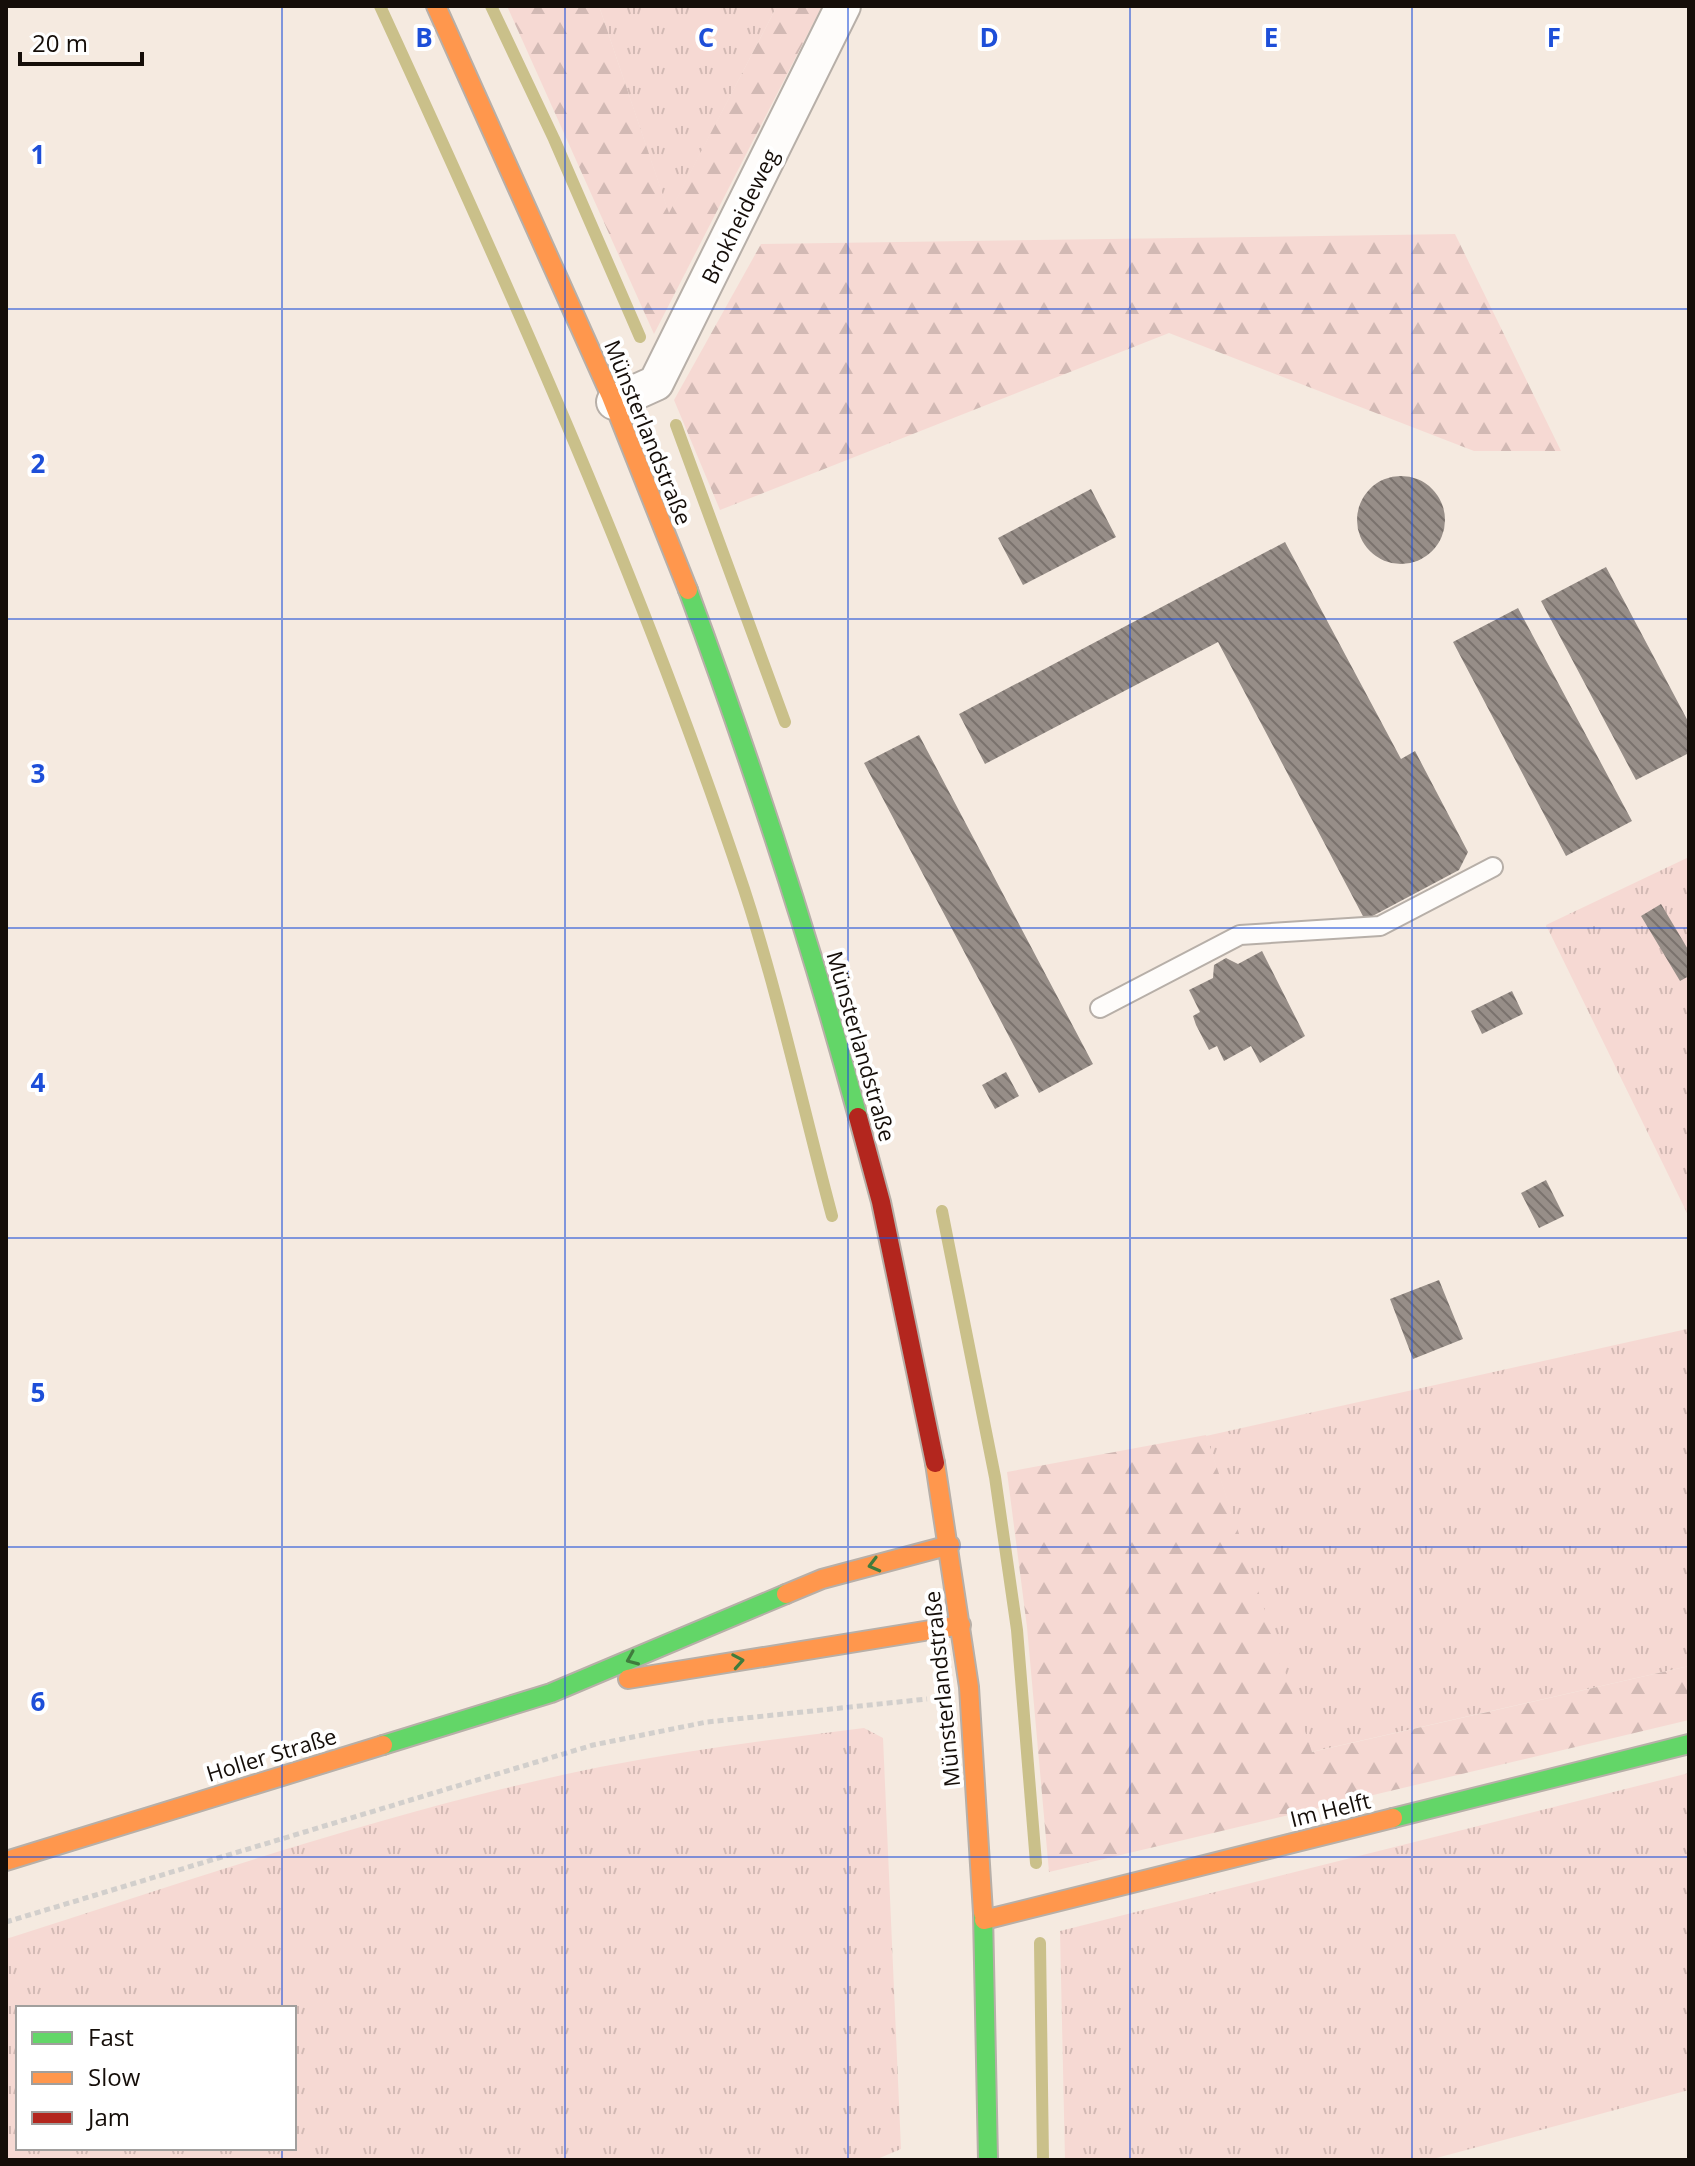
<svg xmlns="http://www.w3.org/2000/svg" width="1695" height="2166" font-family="'Open Sans',sans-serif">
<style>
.grass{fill:url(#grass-tufts);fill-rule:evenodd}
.forest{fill:url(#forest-firs)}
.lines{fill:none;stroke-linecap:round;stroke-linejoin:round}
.stream{stroke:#cac08a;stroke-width:12}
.building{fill:url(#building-back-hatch)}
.lane-casing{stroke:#b7afa8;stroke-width:22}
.street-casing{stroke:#b7afa8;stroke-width:38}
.fast-casing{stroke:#b7afa8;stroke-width:22}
.slow-casing{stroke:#b7afa8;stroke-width:22}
.jam-casing{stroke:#b7afa8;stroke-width:22}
.path{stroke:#d2cfcc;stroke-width:5;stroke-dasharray:6 4;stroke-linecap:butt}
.lane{stroke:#fefcfa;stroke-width:18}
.street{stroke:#fefcfa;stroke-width:34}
.fast{stroke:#63d668;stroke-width:18}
.slow{stroke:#ff974d;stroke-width:18}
.jam{stroke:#b3261e;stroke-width:18}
.oneway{stroke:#407c3d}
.grid{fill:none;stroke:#1d4ed8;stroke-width:2;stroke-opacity:0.55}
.labels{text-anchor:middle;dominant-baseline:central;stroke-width:8;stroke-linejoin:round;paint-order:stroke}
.street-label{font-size:22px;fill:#150e09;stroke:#fff}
.grid-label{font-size:26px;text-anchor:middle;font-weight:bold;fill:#1d4ed8;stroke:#fff;stroke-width:8;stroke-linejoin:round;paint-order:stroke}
</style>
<defs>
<pattern id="grass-tufts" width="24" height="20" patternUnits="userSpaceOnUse" patternTransform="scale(2)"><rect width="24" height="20" fill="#f6d9d3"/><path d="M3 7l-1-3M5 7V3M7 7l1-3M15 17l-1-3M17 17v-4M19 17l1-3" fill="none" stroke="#d2b9b4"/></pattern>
<pattern id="forest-firs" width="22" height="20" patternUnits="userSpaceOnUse" patternTransform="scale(2)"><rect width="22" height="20" fill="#f6d9d3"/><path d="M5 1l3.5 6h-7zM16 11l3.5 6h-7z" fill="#d2b9b4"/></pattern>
<pattern id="building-back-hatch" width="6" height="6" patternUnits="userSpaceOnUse" patternTransform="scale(2)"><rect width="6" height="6" fill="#978e88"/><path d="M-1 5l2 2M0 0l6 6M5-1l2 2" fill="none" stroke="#7a726d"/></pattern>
</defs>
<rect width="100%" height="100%" fill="#f5eae0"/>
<path class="grass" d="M599,6H777L669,214Z
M1689,857V1217L1546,925Z
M1687,1329L1689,1666L1311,1752L1206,1436Z
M864,1728L883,1738L901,2149L875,2160H6V1939C202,1876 399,1808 600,1767C688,1750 776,1739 864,1728ZM294,2008V2148H18V2008Z
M1689,1773V2090L1429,2160H1065L1060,1931Z"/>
<path class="forest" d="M507,6H599L669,213L777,6H822L654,334Z
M1455,234L1561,451H1474L1169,333L720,510L674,400L761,244Z
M1206,1435L1312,1752L1689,1666V1720L1049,1872L1027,1627L1007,1472Z"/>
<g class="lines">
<path class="stream" d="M380,6C513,295 644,587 744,889C779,996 803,1108 832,1216
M491,6L554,139L640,337
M676,425L785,722
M942,1211L995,1477L1017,1630L1036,1863
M1040,1943L1043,2160"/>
</g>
<path class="building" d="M1357 520a44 44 0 1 1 88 0a44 44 0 1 1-88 0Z
M1091,489L1116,537L1023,585L998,538Z
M1285,542L1401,759L1415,751L1468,852L1459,870L1365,920L1218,642L985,764L959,714Z
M1606,567L1689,723V753L1636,780L1541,601Z
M1518,608L1632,821L1566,856L1453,642Z
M919,735L1093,1064L1039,1093L864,763Z
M1661,904L1689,951V976L1680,981L1641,916Z
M1262,951L1305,1036L1260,1063L1251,1046L1224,1061L1217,1046L1209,1050L1196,1025L1193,1016L1200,1012L1189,990L1213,978L1214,965L1226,958L1238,964Z
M1512,991L1523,1014L1482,1034L1471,1011Z
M1006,1072L1019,1096L995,1109L982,1085Z
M1546,1180L1564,1216L1539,1228L1521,1193Z
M1439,1280L1463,1339L1413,1359L1390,1299Z"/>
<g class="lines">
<g class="lane-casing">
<path id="lane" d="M1100,1008L1240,935L1380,926L1493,867"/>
</g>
<g class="street-casing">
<path id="street" d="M614,402L656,383L843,6"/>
</g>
<g class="fast-casing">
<path id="fast" d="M688,590C752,764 810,939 858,1117
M383,1745L551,1693L786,1594
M1393,1818L1689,1744
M983,1913L988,2160"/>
</g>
<g class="slow-casing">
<path id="slow" d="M436,6L610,394L688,590
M935,1463L969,1687L983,1913
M786,1594L822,1579L950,1545
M628,1679L961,1625
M6,1861L383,1745
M984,1920L1393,1818"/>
</g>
<g class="jam-casing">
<path id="jam" d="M858,1117L881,1202L935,1463"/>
</g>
<path class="path" d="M6,1922L593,1745L707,1722L927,1699"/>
<use href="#lane" class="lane"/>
<use href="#street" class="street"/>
<use href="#fast" class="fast"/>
<use href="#slow" class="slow"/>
<use href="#jam" class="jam"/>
</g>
<defs><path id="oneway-chevron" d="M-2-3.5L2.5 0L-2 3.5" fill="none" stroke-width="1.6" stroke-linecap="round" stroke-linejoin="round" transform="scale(2)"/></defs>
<g class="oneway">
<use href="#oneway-chevron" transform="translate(874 1565) rotate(165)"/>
<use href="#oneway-chevron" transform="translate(632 1659) rotate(157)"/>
<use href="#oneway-chevron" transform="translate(738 1661) rotate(-10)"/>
</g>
<path class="grid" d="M282,6V2008M565,6V2160M848,6V2160M1130,6V2160M1412,6V2160M6,309H1689M6,619H1689M6,928H1689M6,1238H1689M6,1547H1689M6,1857H1689M282,2148V2160"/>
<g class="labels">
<g class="street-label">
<text transform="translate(739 216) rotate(-64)">Brokheideweg</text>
<text transform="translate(649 432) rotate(68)">Münsterlandstraße</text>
<text transform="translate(862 1046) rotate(74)">Münsterlandstraße</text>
<text transform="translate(941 1689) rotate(-96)">Münsterlandstraße</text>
<text transform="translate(271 1754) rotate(-17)">Holler Straße</text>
<text transform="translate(1330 1809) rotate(-14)">Im Helft</text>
</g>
</g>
<g class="grid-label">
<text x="424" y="47">B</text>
<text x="706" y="47">C</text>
<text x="989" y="47">D</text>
<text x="1271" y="47">E</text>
<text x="1554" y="47">F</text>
<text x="38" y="164">1</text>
<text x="38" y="473">2</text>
<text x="38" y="783">3</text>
<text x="38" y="1092">4</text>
<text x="38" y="1402">5</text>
<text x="38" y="1711">6</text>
</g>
<rect width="1695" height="2166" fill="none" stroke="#150e09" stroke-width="16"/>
<rect x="16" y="2006" width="280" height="144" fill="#ffffff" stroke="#a19f9d" stroke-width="2"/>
<rect x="32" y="2032" width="40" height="12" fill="#63d668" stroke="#a19f9d" stroke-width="2"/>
<text x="88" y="2046" font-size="24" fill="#150e09">Fast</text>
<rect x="32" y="2072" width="40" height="12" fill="#ff974d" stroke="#a19f9d" stroke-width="2"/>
<text x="88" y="2086" font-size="24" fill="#150e09">Slow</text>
<rect x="32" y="2112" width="40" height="12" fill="#b3261e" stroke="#a19f9d" stroke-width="2"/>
<text x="88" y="2126" font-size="24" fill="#150e09">Jam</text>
<path d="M20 52v12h122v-12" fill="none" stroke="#150e09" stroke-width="4"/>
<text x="32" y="52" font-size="24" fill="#150e09" stroke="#ffffff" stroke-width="6" paint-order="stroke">20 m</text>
</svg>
